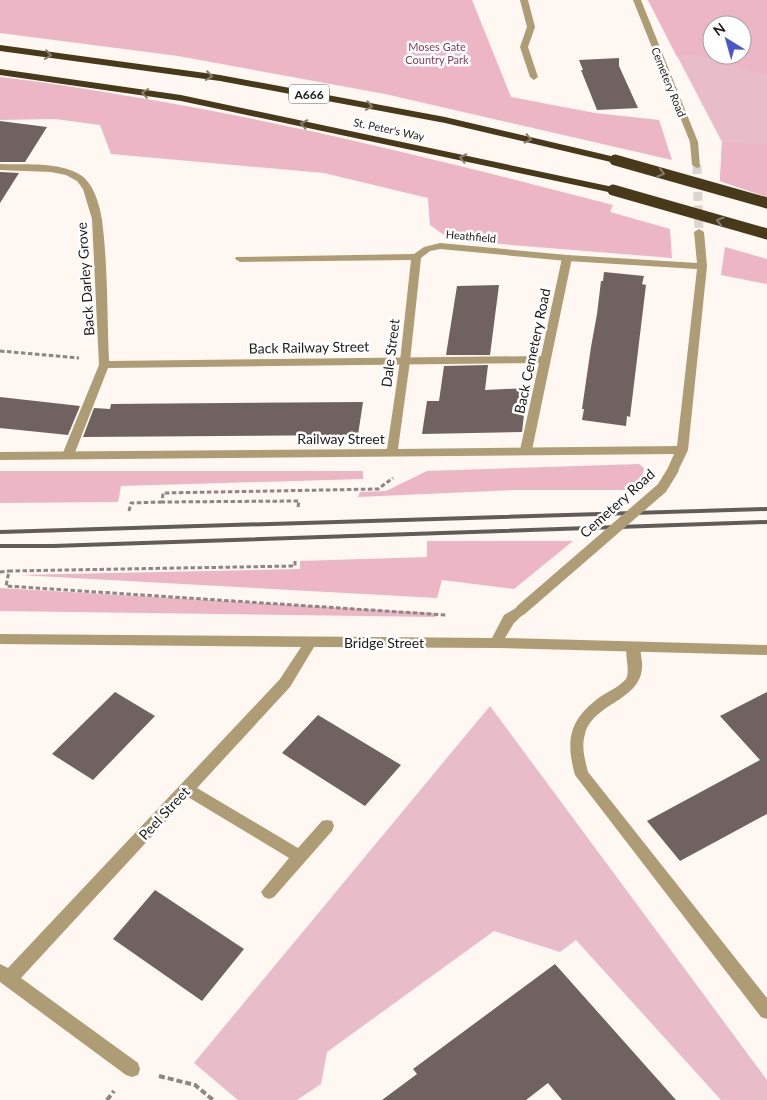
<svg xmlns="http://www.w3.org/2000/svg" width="767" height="1100" font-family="Lato,sans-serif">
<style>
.green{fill:#e9bcc9;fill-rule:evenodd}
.forest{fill:#edb6c5;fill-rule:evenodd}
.building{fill:#706260}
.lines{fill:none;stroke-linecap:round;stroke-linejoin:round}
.street-tunnel{stroke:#dcd6d1;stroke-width:9;stroke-dasharray:9 4.5;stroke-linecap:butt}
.path-far1{stroke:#8c8783;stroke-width:3;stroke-dasharray:4.5 2.5;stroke-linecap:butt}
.path{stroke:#8c8783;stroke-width:4;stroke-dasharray:6 3;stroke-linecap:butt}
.lane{fill:#ae9c75;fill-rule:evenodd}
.street{fill:#ae9c75;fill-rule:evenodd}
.highway{fill:#47391a;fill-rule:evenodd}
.rail{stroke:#615c58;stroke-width:4}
.street-bridge{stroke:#ae9c75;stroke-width:11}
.highway-bridge{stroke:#47391a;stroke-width:11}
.oneway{stroke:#877e6a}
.labels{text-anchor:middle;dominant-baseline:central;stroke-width:5;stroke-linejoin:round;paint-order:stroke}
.far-park-label{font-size:11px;fill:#823e55;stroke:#fff}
.far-street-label{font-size:11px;fill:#1e1a17;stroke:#fff}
.shield{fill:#fff;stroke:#625f5d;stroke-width:1}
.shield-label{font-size:12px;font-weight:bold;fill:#1e1a17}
.street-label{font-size:14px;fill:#1e1a17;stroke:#fff}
</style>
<rect width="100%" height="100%" fill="#fef7f2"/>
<path class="green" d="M648,0H767V197L720,181L722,142ZM712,25H742V55H712Z
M490,706L767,1080V1100H721L576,940L560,952L494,931L327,1052L321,1084L297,1100H238L194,1063Z"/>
<path class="forest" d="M0,0H472L511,97L595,113L659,120L672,160L385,94L178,56L0,33Z
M648,0H767V75L692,54L677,57ZM712,25H742V55H712Z
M0,77C55,83 110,93 164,102C316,129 464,166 613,205L610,212L670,229L672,258L451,240L430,225L428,198L324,173L111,154L100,125L55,119L0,120Z
M722,142L767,145V197L720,181Z
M725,247L767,259V284L721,275Z
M639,464L644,468L643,474L630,490H514L358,497L360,492L386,491L427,471Z
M0,471H363V479L121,486L118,502L0,503Z
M427,541H573L514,589L442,580L437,598L19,575L300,569V561L427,557Z
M0,588L433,613L436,617L0,611Z"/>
<path class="building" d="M619,58V66L638,108L597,110L581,70H583L579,60Z
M0,121L47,127L25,162H0Z
M0,172L19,173L0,203Z
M604,272L644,276L642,284L646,285L630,417L627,416L626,426L582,420L584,409H582L591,347L597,314L601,281H603Z
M499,285L490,355H446L457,286Z
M488,365L485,390L527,388L522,432L422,434L427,401H439L444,366Z
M0,397L80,406L68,435L0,428Z
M363,402L358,435L83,437L94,408L110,409L111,404Z
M115,692L155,716L93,780L52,754Z
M767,692V814L680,861L647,821L760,760L720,716Z
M318,715L401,765L365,806L282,753Z
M155,890L244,949L202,1001L113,939Z
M555,964L676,1100H562L548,1083L526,1100H382L417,1074L413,1069Z"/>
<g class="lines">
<path class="street-tunnel" d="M697,165L699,232"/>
<path class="path-far1" d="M0,351L79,358
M298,507L299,501L162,502L163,493L378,489L393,478
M129,511L131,503L162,502
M295,561V566L9,571L6,586L446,615
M0,572L9,571"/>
<path class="path" d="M159,1076L195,1085L213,1100
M107,1100L114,1091"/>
<path class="lane" d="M520,0H528L535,27L528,47L538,77L534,80L530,77L520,47L527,27Z
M0,164C26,165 60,161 82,176C94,185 100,206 102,220C108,266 107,316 109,361L541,356L562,258L567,255L571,256L572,258L532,450L526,454L520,450L539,363L108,368L74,455L68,459L64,458L62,455L99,365L92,219L83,189L77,181L66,175L51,172L0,170Z
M633,642L638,643C641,649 641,656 642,662C645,701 594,701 585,734C581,747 585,760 588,772L767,998V1019L761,1017L575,775C565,739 570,719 600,697C609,691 619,687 626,679C631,668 623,654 628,643Z"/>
<path class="street" d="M633,0H641L698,142L700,167L697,168L692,165L690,142Z
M699,229L704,232L707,266L688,450L677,473L673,474L667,470L674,454L0,460V452L387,449L400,361L411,260L240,262L235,259L236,257L414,254L424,247L440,243L567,255L697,263L694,232ZM440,249L567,261L697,269L677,446L398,449L410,361L421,258L430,251Z
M521,605L526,606L528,610L514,623L505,638L767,645V655L496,648L314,647L290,687L197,788L298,848L322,821L327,820L332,821L334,826L332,831L274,897L269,899L264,897L261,892L289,858L188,797L21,978L138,1063L140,1069L138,1075L132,1077L126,1075L0,982V964L8,968L280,679L301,647L0,644V634L492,638L504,615Z"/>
<path class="highway" d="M0,45L220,75L445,117L615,157L620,160L615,163L445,123L220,81L0,51Z
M0,69L181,95L613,187L619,190L613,193L181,101L0,75Z"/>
<path class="rail" d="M0,532L767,509
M0,546H53L767,522"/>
<path class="street-bridge" d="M521,610L662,488L673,470"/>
<path class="highway-bridge" d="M615,160L767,203
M613,190L767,234"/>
</g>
<defs><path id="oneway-chevron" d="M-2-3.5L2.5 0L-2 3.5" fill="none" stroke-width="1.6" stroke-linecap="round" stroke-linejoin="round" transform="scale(1.25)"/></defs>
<g class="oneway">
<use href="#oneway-chevron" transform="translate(48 55) rotate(8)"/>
<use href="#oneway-chevron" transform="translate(209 76) rotate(8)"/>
<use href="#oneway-chevron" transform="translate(145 93) rotate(-172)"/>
<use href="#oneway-chevron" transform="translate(369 106) rotate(11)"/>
<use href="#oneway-chevron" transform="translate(304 124) rotate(-168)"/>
<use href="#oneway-chevron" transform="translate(528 139) rotate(13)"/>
<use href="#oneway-chevron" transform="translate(463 158) rotate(-168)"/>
<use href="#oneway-chevron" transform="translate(661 173) rotate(16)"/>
<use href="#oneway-chevron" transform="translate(720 221) rotate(-164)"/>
</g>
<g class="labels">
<g class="far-park-label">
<text x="437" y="46">Moses Gate<tspan x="437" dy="13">Country Park</tspan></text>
</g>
<g class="far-street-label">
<text transform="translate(669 82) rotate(68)">Cemetery Road</text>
<text transform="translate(389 129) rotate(12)">St. Peter's Way</text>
<text transform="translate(471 236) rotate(5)">Heathfield</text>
</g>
<rect class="shield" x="289" y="84.5" width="40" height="19" rx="4"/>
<g class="shield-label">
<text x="309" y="94">A666</text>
</g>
<g class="street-label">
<text transform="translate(85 279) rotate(-94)">Back Darley Grove</text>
<text transform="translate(309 347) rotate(-1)">Back Railway Street</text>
<text transform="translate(532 351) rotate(-78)">Back Cemetery Road</text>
<text transform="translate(390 353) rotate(-83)">Dale Street</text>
<text x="341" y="438">Railway Street</text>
<text transform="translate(617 503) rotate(-42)">Cemetery Road</text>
<text x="384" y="642">Bridge Street</text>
<text transform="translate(164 813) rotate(-47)">Peel Street</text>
</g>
</g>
<g transform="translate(727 40) rotate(323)"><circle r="24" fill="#ffffff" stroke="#a5a3a2"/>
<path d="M0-4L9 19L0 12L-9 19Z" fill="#4b56cc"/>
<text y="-8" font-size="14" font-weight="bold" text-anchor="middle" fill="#1e1a17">N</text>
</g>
</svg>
